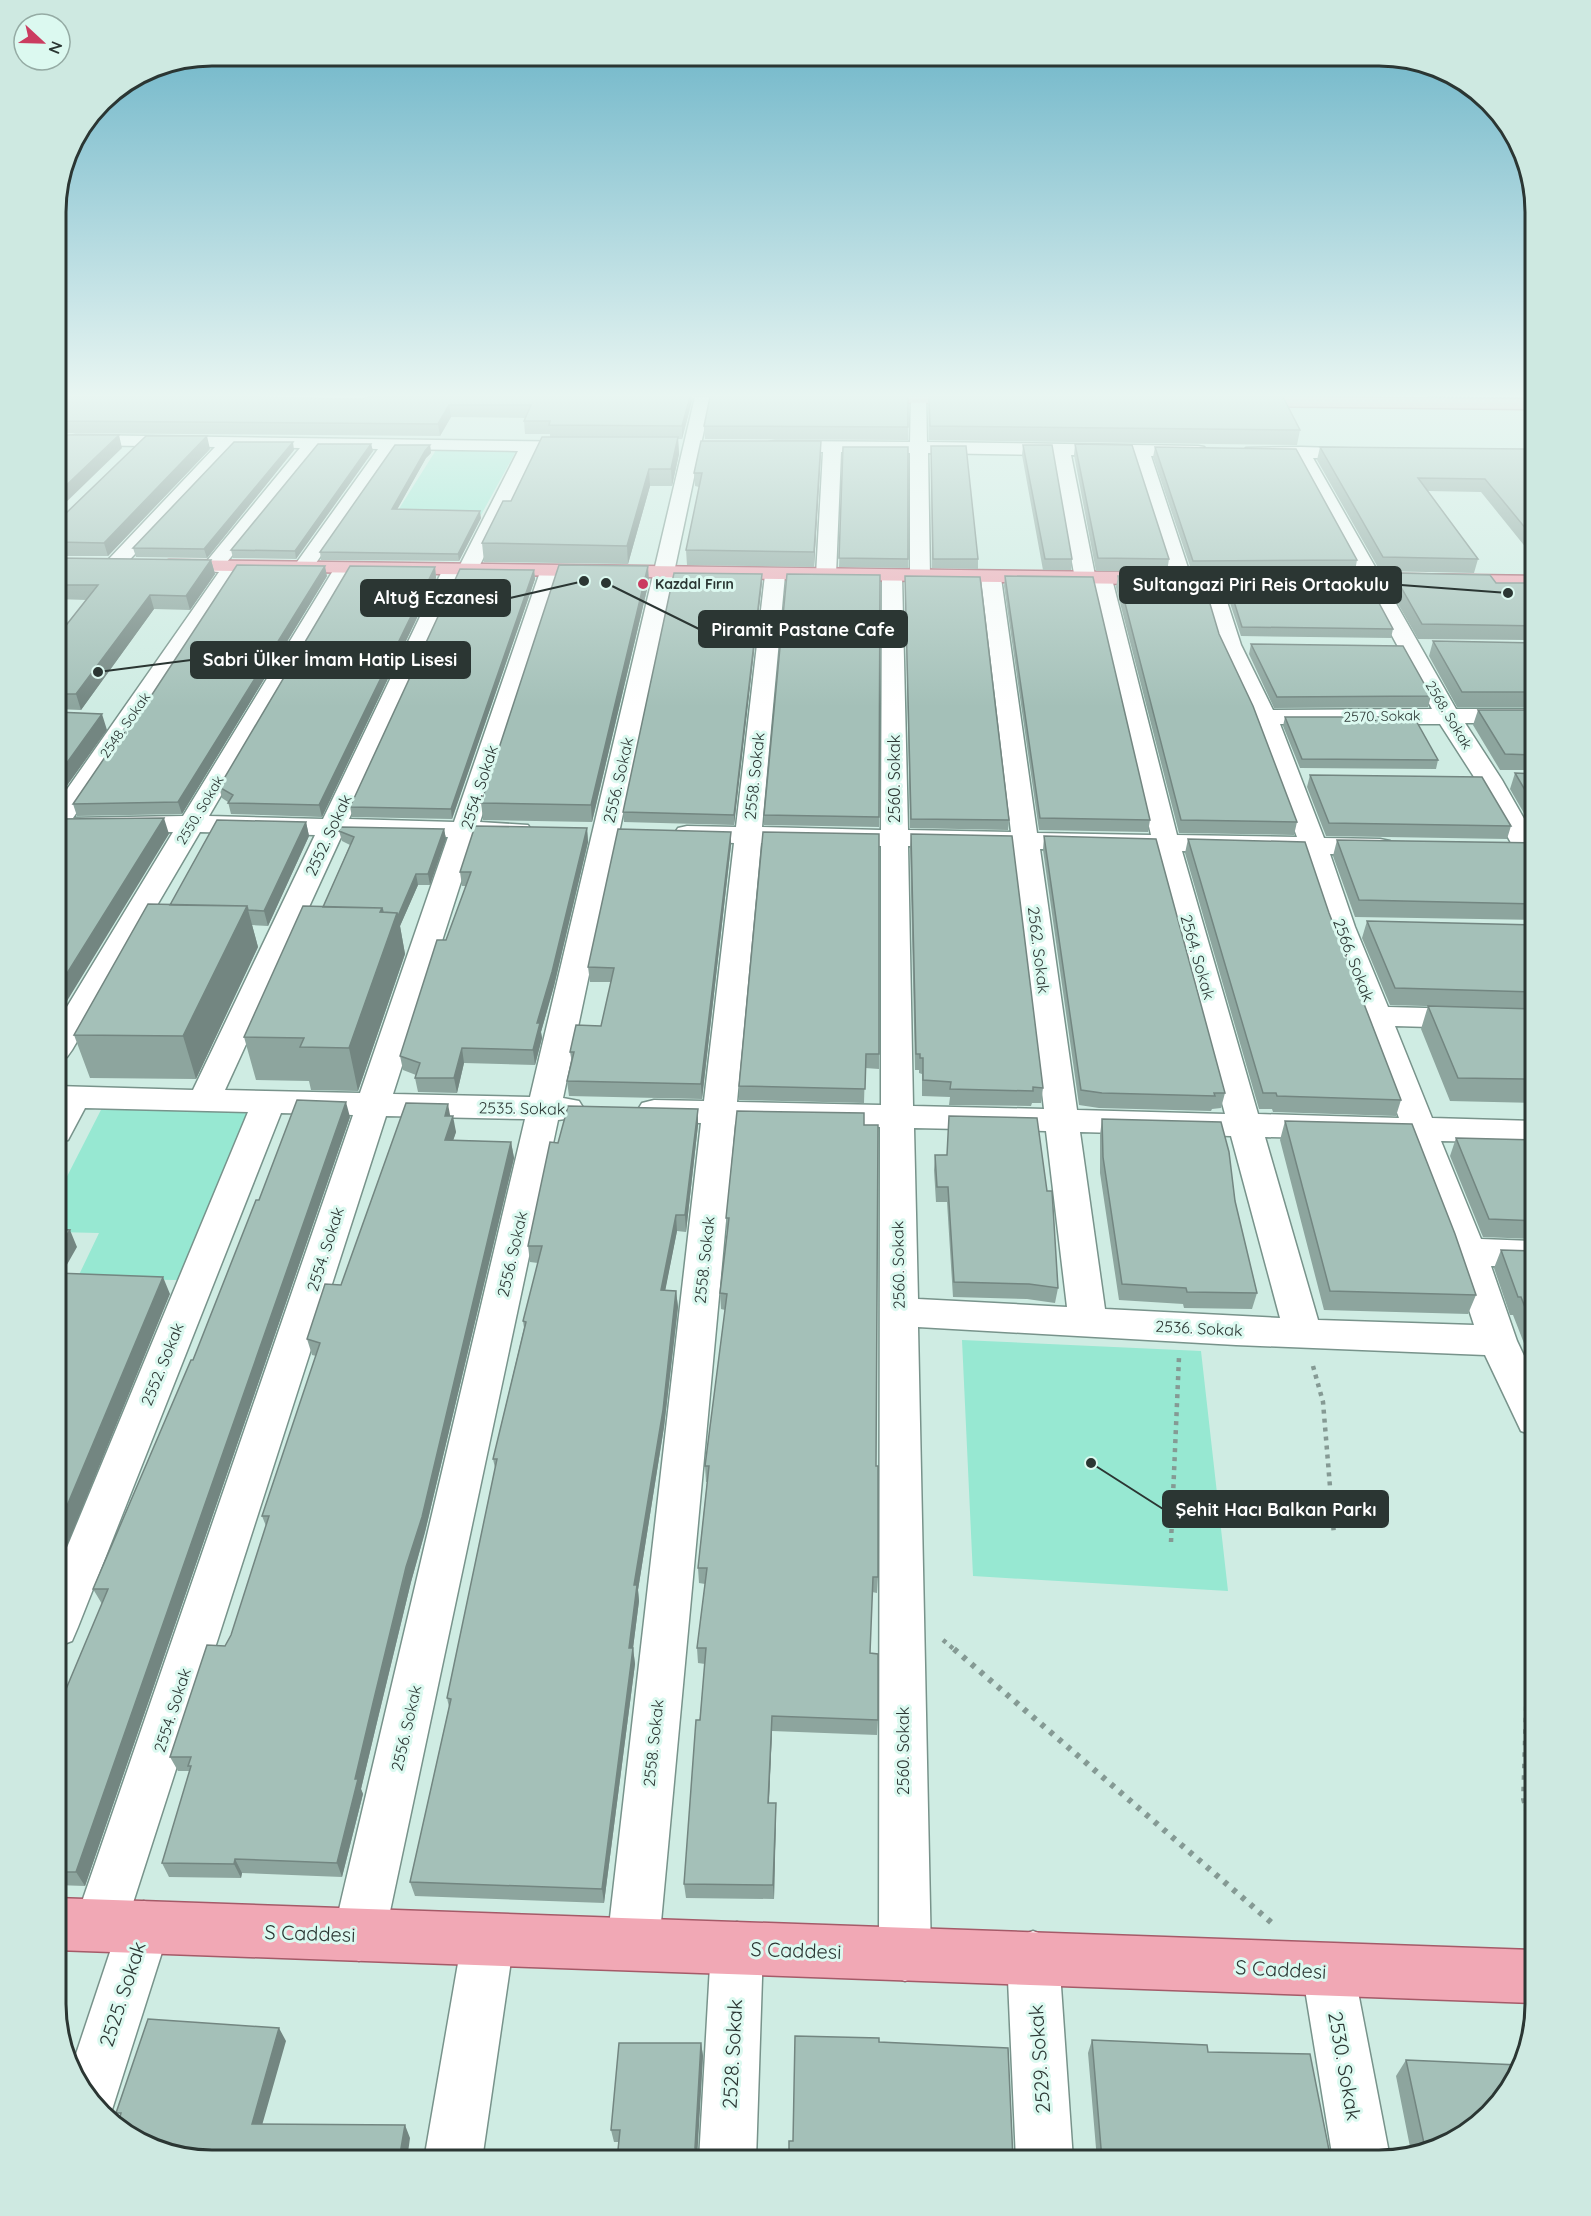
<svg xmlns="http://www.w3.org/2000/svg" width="1591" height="2216" font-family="Quicksand,sans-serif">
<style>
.green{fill:#97e8d2}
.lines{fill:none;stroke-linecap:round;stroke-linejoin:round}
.minor-casing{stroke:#78938b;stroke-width:3}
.major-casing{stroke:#a55a68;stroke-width:3}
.path-far1{stroke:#859a94;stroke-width:4.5;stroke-dasharray:4 5;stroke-linecap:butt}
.path{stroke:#859a94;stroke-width:6;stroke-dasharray:4.5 7;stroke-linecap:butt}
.minor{fill:#fff;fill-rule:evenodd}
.major{fill:#f1a8b5;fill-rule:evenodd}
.tram{stroke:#6b7d78;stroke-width:1.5}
.wall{fill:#8da59e}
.shaded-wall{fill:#738681}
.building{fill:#a4c0b8;stroke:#738681;stroke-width:1.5}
.poi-dot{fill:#cb3c60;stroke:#dcf9f0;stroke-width:2}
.labels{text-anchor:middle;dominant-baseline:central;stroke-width:6;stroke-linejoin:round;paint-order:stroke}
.far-poi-label{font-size:14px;font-weight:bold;fill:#2b3633;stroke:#dcf9f0;text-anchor:start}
.far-street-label{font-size:14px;fill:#2b3633;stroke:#dcf9f0}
.street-label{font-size:16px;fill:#2b3633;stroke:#dcf9f0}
.near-street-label{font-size:20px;fill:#2b3633;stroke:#dcf9f0}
.rim{fill:none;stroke:#2b3633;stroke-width:3}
.leader{fill:none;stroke:#2b3633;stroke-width:2}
.callout-dot{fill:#2b3633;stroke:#dcf9f0;stroke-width:2}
.callout{fill:#2b3633;stroke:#2b3633;stroke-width:2}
.callout-label{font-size:18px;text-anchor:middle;font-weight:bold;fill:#fff}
</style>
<rect width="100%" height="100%" fill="#cfece3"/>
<path class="green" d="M436,450L516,451L481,515L397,512Z
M104,1104L250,1105L179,1280L77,1279L99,1233L56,1232V1198Z
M962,1340L1201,1351L1228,1591L973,1576Z"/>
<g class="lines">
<g class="minor-casing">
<path id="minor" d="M695,397H711L563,1098L579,1101L584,1109L579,1117L558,1120L385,1935L377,1953L359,1961L341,1953L333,1935L525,1119L386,1116L132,1906L144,1901L162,1909L170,1927L110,2116L77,2083L72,2066L112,1946L100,1951L82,1943L74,1925L353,1115L281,1113L78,1627L72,1641L56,1647V1574L248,1112L85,1108L68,1140L56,1143V1086L193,1090L315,835L200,832L72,1050L67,1057L56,1060V1025L173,832L56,834V805L219,572L205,571L202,567L300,448L235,447L121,569H107L104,565L107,561L215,447L76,445L70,444L67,440L70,436L76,435L589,442L592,446L589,450L583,451H536L477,571L474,575L460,576L349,819L454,822L540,572L543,568L550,566L557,568L560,572L480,822L528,825L532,831L528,837L519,839L475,838L393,1094L530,1097ZM318,448L378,449L292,569L295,573L302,575L309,573L395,449L518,451L459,567H445L442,571L323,819L209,816L354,569L351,565L344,563L337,565L334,569L183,816L73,818L242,567L239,563L227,562ZM342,835L448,837L360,1093L225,1090Z
M911,397L926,398L927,442L1198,446L1204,447L1207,451L1204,455L1198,456H1151L1192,580L1189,584L1182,586L1175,584L1172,580L1133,456L1071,455L1095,575L1102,573L1109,575L1112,579L1177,835L1297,837L1253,717L1219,645L1200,580L1203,576L1210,574L1217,576L1220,580L1241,645L1273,710L1432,709L1295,458L1252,457L1246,456L1243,452L1246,448L1301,447L1369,449L1372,453L1369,457L1363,458H1313L1456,709H1535V723H1465L1502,780L1535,838V857L1529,858L1519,856L1515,850L1476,780L1440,724H1280L1324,838L1380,839L1390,841L1393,847L1390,853L1380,855L1330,854L1355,927L1388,1007L1535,1011V1030L1395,1026L1432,1118L1535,1121V1143L1441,1141L1481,1239L1535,1241V1267L1491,1266L1517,1341L1535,1379V1436L1521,1431L1485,1355L1236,1345L918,1327L931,1955L924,1974L905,1981L886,1974L879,1955L880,1127L735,1124L659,1944L651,1962L633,1970L615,1962L607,1944L701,1123L654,1122L642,1119L637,1111L642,1103L654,1100L704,1101L734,843L678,840L674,834L678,828L687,826L736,827L765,575L768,571L775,569L782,571L785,575L762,827L881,830L882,576L885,572L892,570L899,572L902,576L908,830L1011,832L981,578L984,574L991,572L998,574L1001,578L1037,833L1151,835L1093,583L1085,585L1078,583L1075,579L1053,455L928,453L930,577L927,581L920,583L913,581L910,577V453L841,452L836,575L833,579L826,581L819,579L816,575L823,452L775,451L769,450L766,446L769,442L775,441L910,442ZM761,843L881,846V1105L737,1102ZM908,846L1013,848L1044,1109L913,1106ZM1040,849L1155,851L1225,1114L1077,1110ZM1182,851L1303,854L1327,927L1399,1118L1258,1114ZM914,1128L1046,1131L1067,1307L918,1299ZM1080,1132L1231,1136L1280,1318L1105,1309ZM1265,1137L1407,1140L1450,1252L1474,1325L1318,1320Z
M488,1914L506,1922L514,1940L482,2160H424L462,1940L470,1922Z
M737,1922L756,1929L763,1948L756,2160H699L711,1948L718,1929Z
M1033,1931L1052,1938L1059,1957L1073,2160H1016L1007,1957L1014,1938Z
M1328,1945L1347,1952L1354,1971L1390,2158L1379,2160H1333L1302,1971L1309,1952Z"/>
</g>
<g class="major-casing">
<path id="major" d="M779,397H979L980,398L972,403L787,402Z
M1233,397L1535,399V409L1239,406L1233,405L1231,401Z
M169,560L1270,574L1277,576L1280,580L1277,584L1270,586L162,570L159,566L162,562Z
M1321,573L1535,576V588L1314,583L1311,579L1314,575Z
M56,1898L1535,1950V2003L56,1950Z"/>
</g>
<path class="path-far1" d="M1313,1366L1323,1402L1334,1535
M1171,1542L1179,1357
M943,1640L956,1651
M1531,1651L1535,1621"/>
<path class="path" d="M954,1649L1272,1923
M1531,1649L1528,1672L1524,1799L1535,1841"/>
<use href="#minor" class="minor"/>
<use href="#major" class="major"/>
<path class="tram" d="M1427,397L1535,398"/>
</g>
<path class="wall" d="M56,397L361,399L369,397H693L682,439H678L679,454L672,486H650L628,564L484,562L482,543L511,501L550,437V434H525L524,421L525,418L451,417L440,436L56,433Z
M928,397H1283L1300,430L1297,445L929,440Z
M704,426L908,427V440L705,439Z
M821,441L814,567L687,565L686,550L699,487L695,486L694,473Z
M371,444L373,451L296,559L233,558L231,550Z
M1075,444L1169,559L1167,572L1096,571L1074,455Z
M430,445L431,453L426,458L397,509L481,518L459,561L321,560L320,552Z
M1023,445L1072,559L1071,570H1043L1022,455Z
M931,446L978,559V569L932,568Z
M843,447L908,559V568L839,567Z
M1155,447L1357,560L1355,571L1192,572L1153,457Z
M1320,447L1536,449V560L1481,492L1428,491L1478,559L1474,573L1380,571L1317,460Z
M210,449L108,556H56V519Z
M294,450L207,558L136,557L133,548Z
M56,558L211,560L215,574L190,610L154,609L81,710L56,709V638L87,600L56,599Z
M435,567L436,578L322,817L231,814L228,802L222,798L219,787Z
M534,570L535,579L452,819L352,817L350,807Z
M1393,573L1496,583H1536V640L1418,639L1389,588Z
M327,576L182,814L77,816L73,804L136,719Z
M905,576L1009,820L1008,830L910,828Z
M1005,576L1150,820L1148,832L1039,830L1004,586Z
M1118,576L1219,634L1297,822L1294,835L1179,833L1116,587Z
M1227,579L1393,629L1391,638L1241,636L1225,588Z
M649,581L592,822L483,820L481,803Z
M762,582L734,825L624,822L623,812Z
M1433,641L1536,643V707H1457L1429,656Z
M1251,644L1431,696L1428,707L1274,708L1249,654Z
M1478,710H1536V770H1500L1473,725Z
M1285,717L1438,760L1436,769L1300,768L1283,726Z
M1515,773L1536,774V834L1510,789Z
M1310,775L1511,826L1507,839L1326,836L1307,787Z
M764,815L879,817V827L764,825Z
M306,822L309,836L268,926L252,925L258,947L196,1079L90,1078L74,1035L170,905Z
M587,828L588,842L554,986L541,1032L542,1038L535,1065L464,1063L457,1093L418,1092L415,1078L416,1075L403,1070L400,1056L446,940L466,886H462L460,872Z
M444,829L446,839L430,885H418L400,926L405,954L358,1091L311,1090L309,1081L256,1080L244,1037L323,907L350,845L342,841L339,831Z
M731,832V845L702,1099L569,1096L567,1081L572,1063L570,1052L601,1026L611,982H590L588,967Z
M763,832L879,1054V1069L865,1068L864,1103L739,1100V1086Z
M911,834L1043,1088L1041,1103H1032L1031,1106L949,1105L950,1097L922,1096V1074L919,1073V1070H915L910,848Z
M1044,836L1225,1093L1221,1108L1212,1109L1211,1111L1099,1108L1079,1105L1043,850Z
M1188,839L1329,913L1401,1100L1396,1116L1273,1112L1272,1109H1259L1185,853Z
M1337,840L1536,843V920L1355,917L1333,856Z
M1367,921L1536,925L1535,1103L1450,1101L1421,1029L1428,1006L1493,1008L1390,1005L1362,938Z
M450,1116L456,1132L453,1140L511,1142L514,1158L425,1532L411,1582L378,1718L361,1789L363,1794L342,1877L242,1873L241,1878L169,1877L162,1863L190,1771H178L170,1757L231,1635L266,1526L262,1516L316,1356L312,1355L307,1339Z
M350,1117L85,1886L56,1885V1701H61L102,1604L93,1589L193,1360L259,1200Z
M1102,1119L1235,1201L1257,1293L1252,1309L1184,1308L1183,1304L1119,1300L1100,1173V1135Z
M1285,1121L1476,1295L1468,1314L1324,1310L1280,1140Z
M698,1125L686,1232L677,1231L665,1290L676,1291L678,1307L664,1427L638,1590L639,1601L633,1648L635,1664L604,1903L415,1896L410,1882L449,1707L447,1698L495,1468L493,1459L524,1328L523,1321L538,1263L530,1262L528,1246L558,1143Z
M864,1125L876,1466L878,1577L877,1593L872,1592L870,1653L878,1720L877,1735L772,1731L769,1803H776L774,1899L686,1898L684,1884L705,1664L698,1663L697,1648L705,1584L699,1583L698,1568L707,1482H706L705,1466L725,1310L721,1309L720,1293L727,1234L726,1218Z
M1456,1138L1535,1140V1239L1483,1237L1450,1156Z
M935,1155L1058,1288L1055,1303L1027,1299L953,1297L947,1202H936L934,1170Z
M1501,1250L1535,1251V1351H1527L1513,1315H1510L1494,1268Z
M1092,2040L1208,2052L1331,2160H1097L1088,2053Z
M701,2043L703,2056L697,2150H708L709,2160H617L619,2142H614L611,2130Z
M1406,2060L1458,2139L1411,2152L1396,2076Z"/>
<path class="shaded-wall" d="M690,397H693L682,439V426Z
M449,405L451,417L440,436L438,424Z
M119,435L122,448L56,512V495Z
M207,436L210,449L108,556L104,543Z
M678,437L679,454L672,486L671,469Z
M821,441V454L814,567V552Z
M293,442L294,450L207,558L204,549Z
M371,444L373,451L296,559L295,551Z
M430,445L431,453L426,458L393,517L392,509L425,451Z
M649,469L650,486L628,564L627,546Z
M480,511L481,518L459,561L458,554Z
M211,560L215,574L190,610L186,596Z
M325,566L327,576L182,814L178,802Z
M648,566L649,581L592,822L591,805Z
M435,567L436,578L322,817L319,805Z
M534,570L535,579L452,819L451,809Z
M762,574V582L734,825V815Z
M150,595L154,609L81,710L76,694Z
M102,714L107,730L56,801V778Z
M164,818L169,834L56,1019V991Z
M306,822L309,836L268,926L264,911Z
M587,828L588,842L554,986L541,1032L542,1038L535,1065L533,1050L537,1023Z
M444,829L446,839L430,885L428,874Z
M731,832V845L702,1099L701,1084Z
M416,874L418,885L400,926L405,954L358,1091L349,1048L380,912L382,908L397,913Z
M247,906L258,947L196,1079L183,1036Z
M462,1048L464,1063L457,1093L454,1078Z
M346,1102L350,1117L85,1886L76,1872Z
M448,1104L451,1120L453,1116L456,1132L448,1156L445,1140V1116Z
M698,1109V1125L686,1232L685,1215Z
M511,1142L514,1158L425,1532L411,1582L378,1718L361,1789L363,1794L342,1877L337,1863L355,1779L373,1703Z
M676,1215L677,1231L662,1307L661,1290Z
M70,1230L77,1247L56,1284V1253Z
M163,1277L170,1294L56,1572V1532Z
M676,1291L678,1307L664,1427L638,1590L639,1601L631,1664L629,1648L634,1585Z
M633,1648L635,1664L604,1903L602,1889Z
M772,1716V1731L768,1818V1803Z
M776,1803V1818L774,1899L773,1885Z
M235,1859L242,1873L241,1878L234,1864Z
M279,2028L286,2041L259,2136L252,2124Z
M701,2043L703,2056L697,2160L695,2148Z
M405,2125L410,2138L407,2160H399Z"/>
<path class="building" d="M56,397H260L361,399L369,397H690L682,426L549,425L550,421H524L531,405H449L438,424L56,421Z
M710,397H908V427L704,426Z
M929,397H1283L1300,430L930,426Z
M56,435H119L56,495Z
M146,436H207L104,543L56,542V519L61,518Z
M542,437H678L671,469H649L627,546L482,543L503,501H511Z
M701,441H821L814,552L686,550L702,473H694Z
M234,442H293L204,549L133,548Z
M318,444H371L295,551L231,550Z
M1075,444L1132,445L1169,559L1098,558Z
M395,445H430L425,451L392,509L480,511L458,554L320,552Z
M1023,445H1052L1072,559H1045Z
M931,446H966L978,559H933Z
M843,447H908V559L839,558Z
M1155,447L1296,449L1357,560L1193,561Z
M1320,447L1536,449V541L1485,479L1418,478L1478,559L1383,557Z
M56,558L211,560L186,596L150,595L76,694H56V638L98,585H56Z
M237,565L325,566L178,802L73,804L131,719H136Z
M559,565L648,566L591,805L481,803Z
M350,566L435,567L319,805L228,803L233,795L219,787Z
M460,569L534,570L451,809L350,807Z
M674,573L762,574L734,815L623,812Z
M1393,573L1490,575L1496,583H1536V626L1422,624Z
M787,574L880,575L879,817L764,815Z
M905,576L980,577L1009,820L911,819Z
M1005,576L1093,577L1150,820L1040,818Z
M1118,576L1202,577L1219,634L1253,706L1297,822L1181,820Z
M1227,579H1366L1393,629L1242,627Z
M1433,641L1536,643V692H1462Z
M1251,644L1403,646L1431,696L1277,697Z
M1478,710H1536V755L1505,754Z
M56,712L102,714L56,778Z
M1285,717H1414L1438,760L1302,759Z
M1515,773L1536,774V809Z
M1310,775L1482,777L1511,826L1329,823Z
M164,818L56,991V819Z
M217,820L306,822L264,911L248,910L247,906L170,905Z
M475,826L587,828L552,972L537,1023H540L533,1050L462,1048L454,1078H415L420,1063L400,1056L437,940H446L471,872H460Z
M341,827L444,829L428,874H416L398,916L397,913L383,912L382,908L323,907L354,837L339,831Z
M618,829L731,832L701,1084L567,1081L574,1052H570L576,1025L601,1026L614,968L588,967Z
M763,832L879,834V1054H866L865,1089L739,1086Z
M911,834L1012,836L1043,1088L1033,1087V1091L950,1089L951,1082L923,1080V1058H920V1054H916Z
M1044,836L1156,839L1225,1093H1214L1215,1096L1102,1093L1081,1090Z
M1188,839L1305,842L1329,913L1401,1100L1277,1096L1276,1093H1263Z
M1337,840L1536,843V904L1359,900Z
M148,904L247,906L183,1036L74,1035Z
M303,906L382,908L380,912L397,913L349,1048L300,1047L304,1038L244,1037Z
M1367,921L1536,925V992L1395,988Z
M1428,1006L1535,1009V1079L1458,1078Z
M297,1100L346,1102L76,1872H56V1701H61L108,1589H93L191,1360H193L256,1200H259Z
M406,1103L448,1104L445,1116H453L445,1140L511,1142L422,1517L406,1567L373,1703L355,1779H358L337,1863L235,1859L234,1864L162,1863L191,1766H188L191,1757H170L207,1645L225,1646L231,1635L269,1516H262L320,1343L307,1339L325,1284L341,1285Z
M568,1106L698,1109L685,1215H676L661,1290L676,1291L663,1410L634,1585H637L629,1648H633L602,1889L410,1882L451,1699L447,1698L497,1459H493L526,1322L523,1321L542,1246H528L550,1142L558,1143Z
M737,1111L864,1113V1125H878L876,1466H878V1577H873L870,1653L878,1654V1720L772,1716L768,1803H776L773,1885L684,1884L696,1720H700L706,1648H697L707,1568H698L709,1466H705L727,1294L720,1293L729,1218H726Z
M949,1116L1037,1118L1047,1191H1052L1058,1288L1029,1284L954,1282L948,1187H937L935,1155H947Z
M1102,1119L1221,1122L1229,1152L1235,1201L1257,1293L1187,1292L1186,1288L1122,1284L1103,1157Z
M1285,1121L1412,1124L1455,1234L1476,1295L1330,1291Z
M1456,1138L1535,1140V1221L1489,1219Z
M56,1229L70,1230L56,1253Z
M1501,1250L1535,1251V1333L1521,1297H1518Z
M56,1273L163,1277L56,1532Z
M148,2019L279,2028L252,2124L405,2125L399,2160H202L133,2139L118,2124L121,2113H116Z
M795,2036L879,2038V2042L1008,2048L1013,2160H789V2141H793Z
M1092,2040L1207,2045L1208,2052L1310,2054L1331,2160H1102Z
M619,2043H701L695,2148L698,2150H708L707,2160H617L620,2130H611Z
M1406,2060L1519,2065L1514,2083L1458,2139L1425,2148Z"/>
<linearGradient id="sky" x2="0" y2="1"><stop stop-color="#64b0c5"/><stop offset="0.56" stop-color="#e9f6f2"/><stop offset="1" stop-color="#e9f6f2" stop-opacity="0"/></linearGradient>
<rect width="1591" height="707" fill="url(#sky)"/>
<circle class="poi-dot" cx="643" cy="584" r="6"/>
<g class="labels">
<g class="far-poi-label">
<text x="655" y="584">Kazdal Fırın</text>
</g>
<g class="far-street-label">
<text transform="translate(1449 715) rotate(59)">2568. Sokak</text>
<text transform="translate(1382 716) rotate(-1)">2570. Sokak</text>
<text transform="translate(125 725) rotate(-55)">2548. Sokak</text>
<text transform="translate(200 810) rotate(-59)">2550. Sokak</text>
</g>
<g class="street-label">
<text transform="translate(754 776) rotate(-84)">2558. Sokak</text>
<text transform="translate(894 779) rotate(-90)">2560. Sokak</text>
<text transform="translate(618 780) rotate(-77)">2556. Sokak</text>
<text transform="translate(479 787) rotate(-72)">2554. Sokak</text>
<text transform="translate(328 835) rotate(-65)">2552. Sokak</text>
<text transform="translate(1039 950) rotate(83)">2562. Sokak</text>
<text transform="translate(1198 957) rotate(74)">2564. Sokak</text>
<text transform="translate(1354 960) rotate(69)">2566. Sokak</text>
<text transform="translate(522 1108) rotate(1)">2535. Sokak</text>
<text transform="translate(325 1249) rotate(-72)">2554. Sokak</text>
<text transform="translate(512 1254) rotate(-77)">2556. Sokak</text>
<text transform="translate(704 1260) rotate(-84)">2558. Sokak</text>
<text transform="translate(898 1265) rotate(-91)">2560. Sokak</text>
<text transform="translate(1199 1328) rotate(3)">2536. Sokak</text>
<text transform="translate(162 1364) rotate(-68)">2552. Sokak</text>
<text transform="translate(172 1710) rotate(-72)">2554. Sokak</text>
<text transform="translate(406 1728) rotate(-77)">2556. Sokak</text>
<text transform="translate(653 1743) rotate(-84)">2558. Sokak</text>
<text transform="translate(903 1751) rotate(-90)">2560. Sokak</text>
</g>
<g class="near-street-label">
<text transform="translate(310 1933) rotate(2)">S Caddesi</text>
<text transform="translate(796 1950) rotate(2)">S Caddesi</text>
<text transform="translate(1281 1969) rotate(3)">S Caddesi</text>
<text transform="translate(122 1994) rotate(-72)">2525. Sokak</text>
<text transform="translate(732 2054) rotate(-87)">2528. Sokak</text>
<text transform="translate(1039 2059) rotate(-94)">2529. Sokak</text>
<text transform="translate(1345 2066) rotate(80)">2530. Sokak</text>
</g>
</g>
<path d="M0 0H1591V2216H0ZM212 66H1379A146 146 0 0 1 1525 212V2004A146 146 0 0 1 1379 2150H212A146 146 0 0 1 66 2004V212A146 146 0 0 1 212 66Z" fill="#cee9e1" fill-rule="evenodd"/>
<path class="rim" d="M212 66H1379A146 146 0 0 1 1525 212V2004A146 146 0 0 1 1379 2150H212A146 146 0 0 1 66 2004V212A146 146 0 0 1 212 66Z"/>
<path class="leader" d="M1508 593L1401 585M584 581L510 598M606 583L699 629M98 672L191 660M1091 1463L1163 1509"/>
<g class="callout-dot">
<circle cx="1508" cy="593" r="6"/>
<circle cx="584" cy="581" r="6"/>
<circle cx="606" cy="583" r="6"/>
<circle cx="98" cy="672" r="6"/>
<circle cx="1091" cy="1463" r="6"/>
</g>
<g class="callout">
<rect x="1120" y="567" width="281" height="36" rx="6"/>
<rect x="361" y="580" width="149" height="36" rx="6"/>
<rect x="699" y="611" width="208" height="36" rx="6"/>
<rect x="191" y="642" width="279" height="36" rx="6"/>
<rect x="1163" y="1491" width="225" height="36" rx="6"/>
</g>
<g class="callout-label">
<text x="1261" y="591">Sultangazi Piri Reis Ortaokulu</text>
<text x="436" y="604">Altuğ Eczanesi</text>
<text x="803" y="636">Piramit Pastane Cafe</text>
<text x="330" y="666">Sabri Ülker İmam Hatip Lisesi</text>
<text x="1276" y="1516">Şehit Hacı Balkan Parkı</text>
</g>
<g transform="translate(42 42) rotate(112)"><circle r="28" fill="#dcf9f0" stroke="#95aba4" stroke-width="1.5"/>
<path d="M0-4.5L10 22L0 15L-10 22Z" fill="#cb3c60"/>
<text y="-9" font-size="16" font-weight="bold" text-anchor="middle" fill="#2b3633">N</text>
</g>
</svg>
